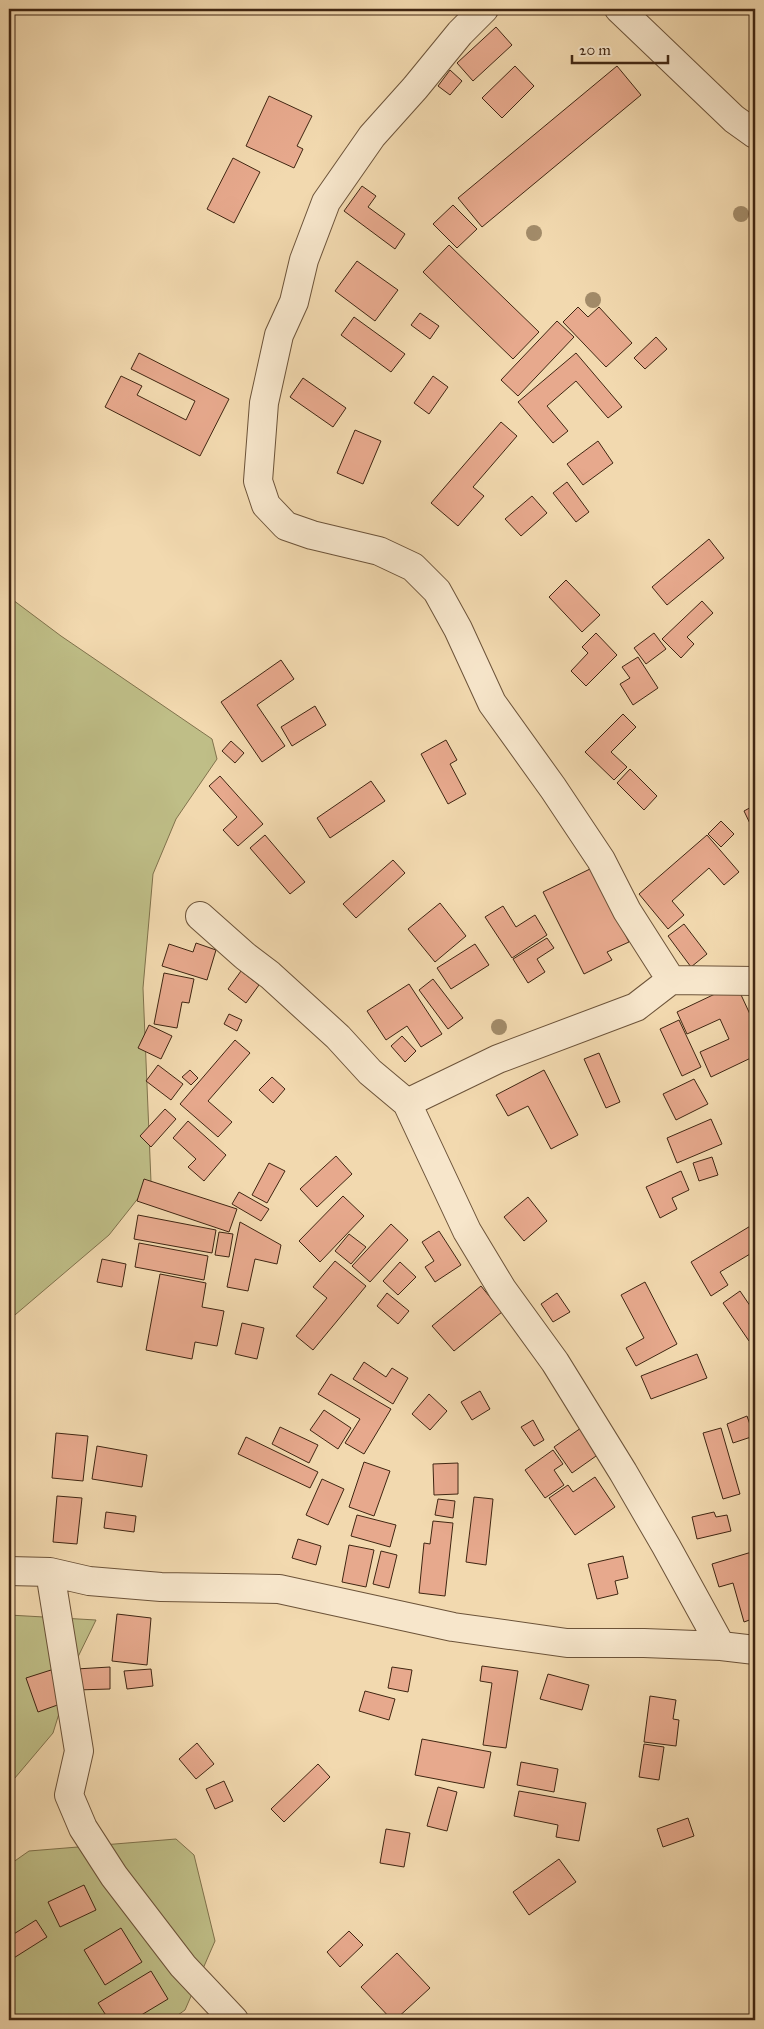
<svg xmlns="http://www.w3.org/2000/svg" width="764" height="2029" font-family="'IM FELL Great Primer',serif">
<style>
.green{fill:#bfbe87;stroke:#80724c}
.building{fill:#e7a98d;stroke:#402612}
.lines{fill:none;stroke-linecap:round;stroke-linejoin:round}
.minor-casing{stroke:#6c5339;stroke-width:30}
.minor{stroke:#f7e6cb;stroke-width:28}
.tree{fill:#a28b69}
</style>
<rect width="100%" height="100%" fill="#f2d9af"/>
<filter id="stains"><feTurbulence type="fractalNoise" baseFrequency=".004" numOctaves="4"/><feColorMatrix values="0 0 0 0 .2 0 0 0 0 .09 0 0 0 0 .02 0 0 0 .5 -.17"/></filter>
<radialGradient id="worn" r=".72"><stop offset=".6" stop-color="#630" stop-opacity="0"/><stop offset="1" stop-color="#630" stop-opacity=".3"/></radialGradient>
<path class="green" d="M9,597L61,636L212,739L217,759L176,819L153,874L143,988L151,1182L109,1235L9,1320Z
M9,1615L96,1620L74,1665L53,1733L9,1785Z
M176,1839L194,1855L215,1941L185,2010L171,2020H9V1865L29,1851Z"/>
<path class="building" d="M496,27L512,45L473,81L457,63Z
M515,66L534,86L502,118L482,98Z
M617,66L641,95L482,227L458,198Z
M450,70L462,81L450,95L438,86Z
M269,96L312,116L297,146L303,149L294,168L246,146Z
M233,158L260,172L234,223L207,209Z
M362,186L376,196L368,207L405,234L395,249L344,211Z
M453,205L477,229L457,248L433,224Z
M449,245L539,332L513,359L423,272Z
M357,261L398,290L375,321L335,291Z
M578,307L588,317L599,307L632,343L606,367L563,322Z
M420,313L439,326L430,339L411,325Z
M354,317L405,354L391,372L341,335Z
M557,321L574,337L518,396L501,380Z
M656,337L667,349L645,369L634,358Z
M139,353L229,399L200,456L105,407L121,376L142,386L137,395L186,420L195,401L131,369Z
M576,353L622,407L608,418L576,381L547,406L568,431L553,443L518,402Z
M433,376L448,387L429,414L414,403Z
M303,378L346,408L333,427L290,397Z
M501,422L517,436L473,487L484,496L458,526L431,503Z
M355,430L381,441L363,484L337,473Z
M598,441L613,463L583,485L567,464Z
M567,482L589,512L576,522L553,493Z
M532,496L547,513L521,536L505,519Z
M709,539L724,558L667,605L652,587Z
M566,580L600,615L582,632L549,597Z
M702,601L713,613L687,637L694,644L681,658L662,639Z
M596,633L617,655L586,686L571,671L588,653L582,647Z
M654,633L666,649L646,664L634,648Z
M638,657L658,688L633,705L620,684L630,678L622,667Z
M281,660L294,679L257,705L285,746L262,762L221,702Z
M315,706L326,725L292,746L281,727Z
M623,714L636,727L611,752L627,767L614,780L585,752Z
M446,740L457,760L450,764L466,794L448,804L421,754Z
M231,741L244,753L235,763L222,751Z
M630,769L657,796L644,810L617,783Z
M220,776L263,824L238,846L223,830L237,817L209,786Z
M371,781L385,801L330,838L317,818Z
M755,805V834L744,811Z
M721,821L734,834L721,847L708,834Z
M265,835L305,882L290,894L250,848Z
M707,835L739,872L724,885L709,868L672,901L684,915L668,929L639,894Z
M393,860L405,873L356,918L343,904Z
M592,868L629,942L607,952L612,960L584,974L543,892Z
M440,903L466,936L435,962L408,929Z
M503,906L516,927L535,915L547,935L512,958L485,917Z
M684,924L707,954L691,967L668,936Z
M547,938L554,948L537,959L545,972L528,983L513,959Z
M196,943L216,950L207,980L162,966L169,944L193,952Z
M475,944L489,965L451,989L437,968Z
M241,971L259,985L246,1003L228,989Z
M164,973L194,979L189,1003L182,1002L177,1028L154,1024Z
M433,979L463,1018L448,1029L419,990Z
M409,984L442,1034L421,1047L407,1026L386,1040L367,1011Z
M736,984L755,1025V1056L711,1077L700,1052L729,1039L720,1019L687,1034L677,1012Z
M229,1014L242,1020L237,1031L224,1024Z
M679,1020L701,1067L682,1076L660,1029Z
M149,1025L172,1036L161,1059L138,1048Z
M402,1036L416,1051L405,1062L391,1046Z
M235,1040L250,1053L208,1101L232,1122L218,1137L180,1104Z
M599,1053L620,1102L606,1108L584,1059Z
M158,1065L183,1084L171,1100L146,1081Z
M190,1070L198,1078L191,1085L182,1077Z
M544,1070L578,1135L551,1149L528,1106L508,1116L496,1095Z
M272,1077L285,1089L273,1103L259,1090Z
M694,1079L708,1104L676,1120L663,1094Z
M165,1109L176,1119L151,1147L140,1136Z
M711,1119L722,1144L677,1163L667,1138Z
M188,1121L226,1155L204,1181L188,1167L196,1159L173,1138Z
M336,1156L352,1174L317,1207L300,1189Z
M712,1157L718,1175L699,1181L693,1163Z
M269,1163L285,1171L267,1203L252,1195Z
M681,1171L689,1190L672,1198L677,1209L660,1218L646,1187Z
M144,1179L237,1209L229,1232L137,1201Z
M239,1192L269,1209L261,1221L232,1204Z
M343,1196L364,1216L320,1262L299,1241Z
M528,1197L547,1221L524,1241L504,1217Z
M138,1215L216,1230L212,1253L134,1239Z
M240,1222L281,1245L277,1264L255,1259L248,1291L227,1287Z
M391,1224L408,1240L370,1282L352,1266Z
M752,1225L755,1231V1251L720,1272L728,1285L711,1296L691,1262Z
M439,1231L461,1265L435,1282L425,1267L434,1261L422,1242Z
M219,1232L233,1234L229,1257L215,1255Z
M349,1234L366,1247L351,1264L335,1251Z
M139,1243L208,1256L204,1280L135,1267Z
M102,1259L126,1264L122,1287L97,1282Z
M335,1261L366,1286L313,1350L296,1336L327,1298L313,1287Z
M400,1262L416,1277L398,1295L383,1281Z
M160,1274L206,1283L202,1307L224,1311L217,1346L195,1342L192,1359L146,1350Z
M645,1282L677,1344L636,1366L626,1348L644,1338L621,1295Z
M481,1286L502,1312L454,1351L432,1326Z
M740,1291L755,1313V1337L749,1341L723,1303Z
M387,1293L409,1311L398,1324L377,1306Z
M557,1293L570,1312L553,1322L541,1304Z
M242,1323L264,1328L257,1359L235,1354Z
M697,1354L707,1378L651,1399L641,1376Z
M364,1362L386,1377L392,1368L408,1378L393,1404L353,1379Z
M331,1374L391,1409L364,1454L345,1443L360,1419L318,1394Z
M480,1391L490,1409L472,1420L461,1402Z
M429,1394L447,1411L430,1430L412,1414Z
M324,1410L351,1428L338,1449L310,1430Z
M747,1416L754,1436L733,1443L727,1424Z
M533,1420L544,1440L534,1446L521,1427Z
M588,1423L606,1449L572,1473L554,1447Z
M280,1427L318,1445L309,1463L272,1444Z
M721,1428L740,1494L723,1499L703,1433Z
M56,1433L88,1436L83,1481L52,1478Z
M246,1437L318,1472L310,1488L238,1454Z
M97,1446L147,1455L142,1487L92,1479Z
M553,1450L563,1464L554,1470L564,1485L545,1498L525,1470Z
M364,1462L390,1471L374,1516L349,1507Z
M458,1463V1494L434,1495L433,1464Z
M595,1477L615,1507L575,1535L549,1498L568,1485L573,1492Z
M322,1479L344,1489L328,1525L306,1515Z
M57,1496L82,1498L77,1544L53,1542Z
M474,1497L493,1499L486,1565L466,1562Z
M438,1499L455,1501L453,1518L435,1515Z
M106,1512L136,1516L134,1532L104,1528Z
M714,1512L716,1517L727,1515L731,1531L697,1539L692,1517Z
M357,1515L396,1525L390,1547L351,1536Z
M433,1521L453,1523L445,1596L419,1593L424,1543L430,1544Z
M298,1539L321,1546L316,1565L292,1558Z
M349,1545L374,1550L366,1587L342,1582Z
M381,1551L397,1555L389,1588L373,1584Z
M755,1551V1618L744,1622L733,1583L719,1587L712,1564Z
M623,1556L628,1578L615,1581L618,1594L597,1599L588,1564Z
M117,1614L151,1618L147,1665L112,1661Z
M482,1666L518,1671L506,1748L483,1745L492,1683L480,1681Z
M110,1667V1689L76,1690V1669Z
M392,1667L412,1670L408,1692L388,1688Z
M151,1669L153,1686L127,1689L124,1671Z
M51,1670L63,1703L38,1712L26,1678Z
M548,1674L589,1685L582,1710L540,1699Z
M365,1691L395,1699L389,1720L359,1711Z
M650,1696L676,1700L673,1719L679,1720L676,1746L644,1742Z
M422,1739L491,1752L484,1788L415,1775Z
M197,1743L214,1764L196,1779L179,1759Z
M644,1744L664,1747L659,1780L639,1777Z
M521,1762L558,1769L554,1792L517,1785Z
M318,1764L330,1777L284,1822L271,1809Z
M224,1781L233,1801L215,1809L206,1789Z
M438,1787L457,1792L447,1831L427,1826Z
M519,1791L586,1803L579,1841L556,1837L558,1825L514,1816Z
M688,1818L694,1836L663,1847L657,1829Z
M386,1829L410,1833L404,1867L380,1863Z
M559,1859L576,1882L529,1915L513,1892Z
M84,1885L96,1910L60,1927L48,1902Z
M36,1920L47,1937L9,1961V1937Z
M121,1928L142,1962L105,1985L84,1950Z
M349,1931L363,1945L340,1967L327,1952Z
M397,1953L430,1988L395,2020H392L361,1987Z
M151,1971L168,1999L133,2020H109L98,2003Z"/>
<g class="lines">
<g class="minor-casing">
<path id="minor" d="M484,9L460,33L415,88L372,136L326,202L304,260L294,302L279,335L264,403L258,481L266,505L286,526L312,535L379,551L413,567L437,591L458,629L492,703L553,788L601,860L627,911L671,980
M619,9L734,119L755,134
M200,916L245,956L270,975L338,1037L370,1072L407,1103L467,1231L502,1289L555,1362L623,1472L666,1546L721,1646
M407,1103L498,1059L636,1007L671,980L755,981
M9,1571L50,1572L89,1581L161,1587L279,1589L453,1627L567,1643H644L721,1646L755,1650
M50,1572L79,1751L69,1795L83,1828L114,1876L183,1966L234,2020"/>
</g>
<use href="#minor" class="minor"/>
</g>
<g class="tree">
<circle cx="741" cy="214" r="8"/>
<circle cx="534" cy="233" r="8"/>
<circle cx="593" cy="300" r="8"/>
<circle cx="499" cy="1027" r="8"/>
</g>
<rect width="764" height="2029" fill="none" stroke="#f2d9af" stroke-width="30"/>
<rect x="10" y="10" width="744" height="2009" fill="none" stroke="#402612" stroke-width="2.5"/>
<rect x="15" y="15" width="734" height="1999" fill="none" stroke="#402612"/>
<path d="M572 55v8h96v-8" fill="none" stroke="#402612" stroke-width="2.5"/>
<text x="579" y="55" font-size="15" fill="#402612" stroke="#f7e6cb" stroke-width="4" paint-order="stroke">20 m</text>
<rect width="100%" height="100%" filter="url(#stains)"/>
<rect width="100%" height="100%" fill="url(#worn)"/>
</svg>
